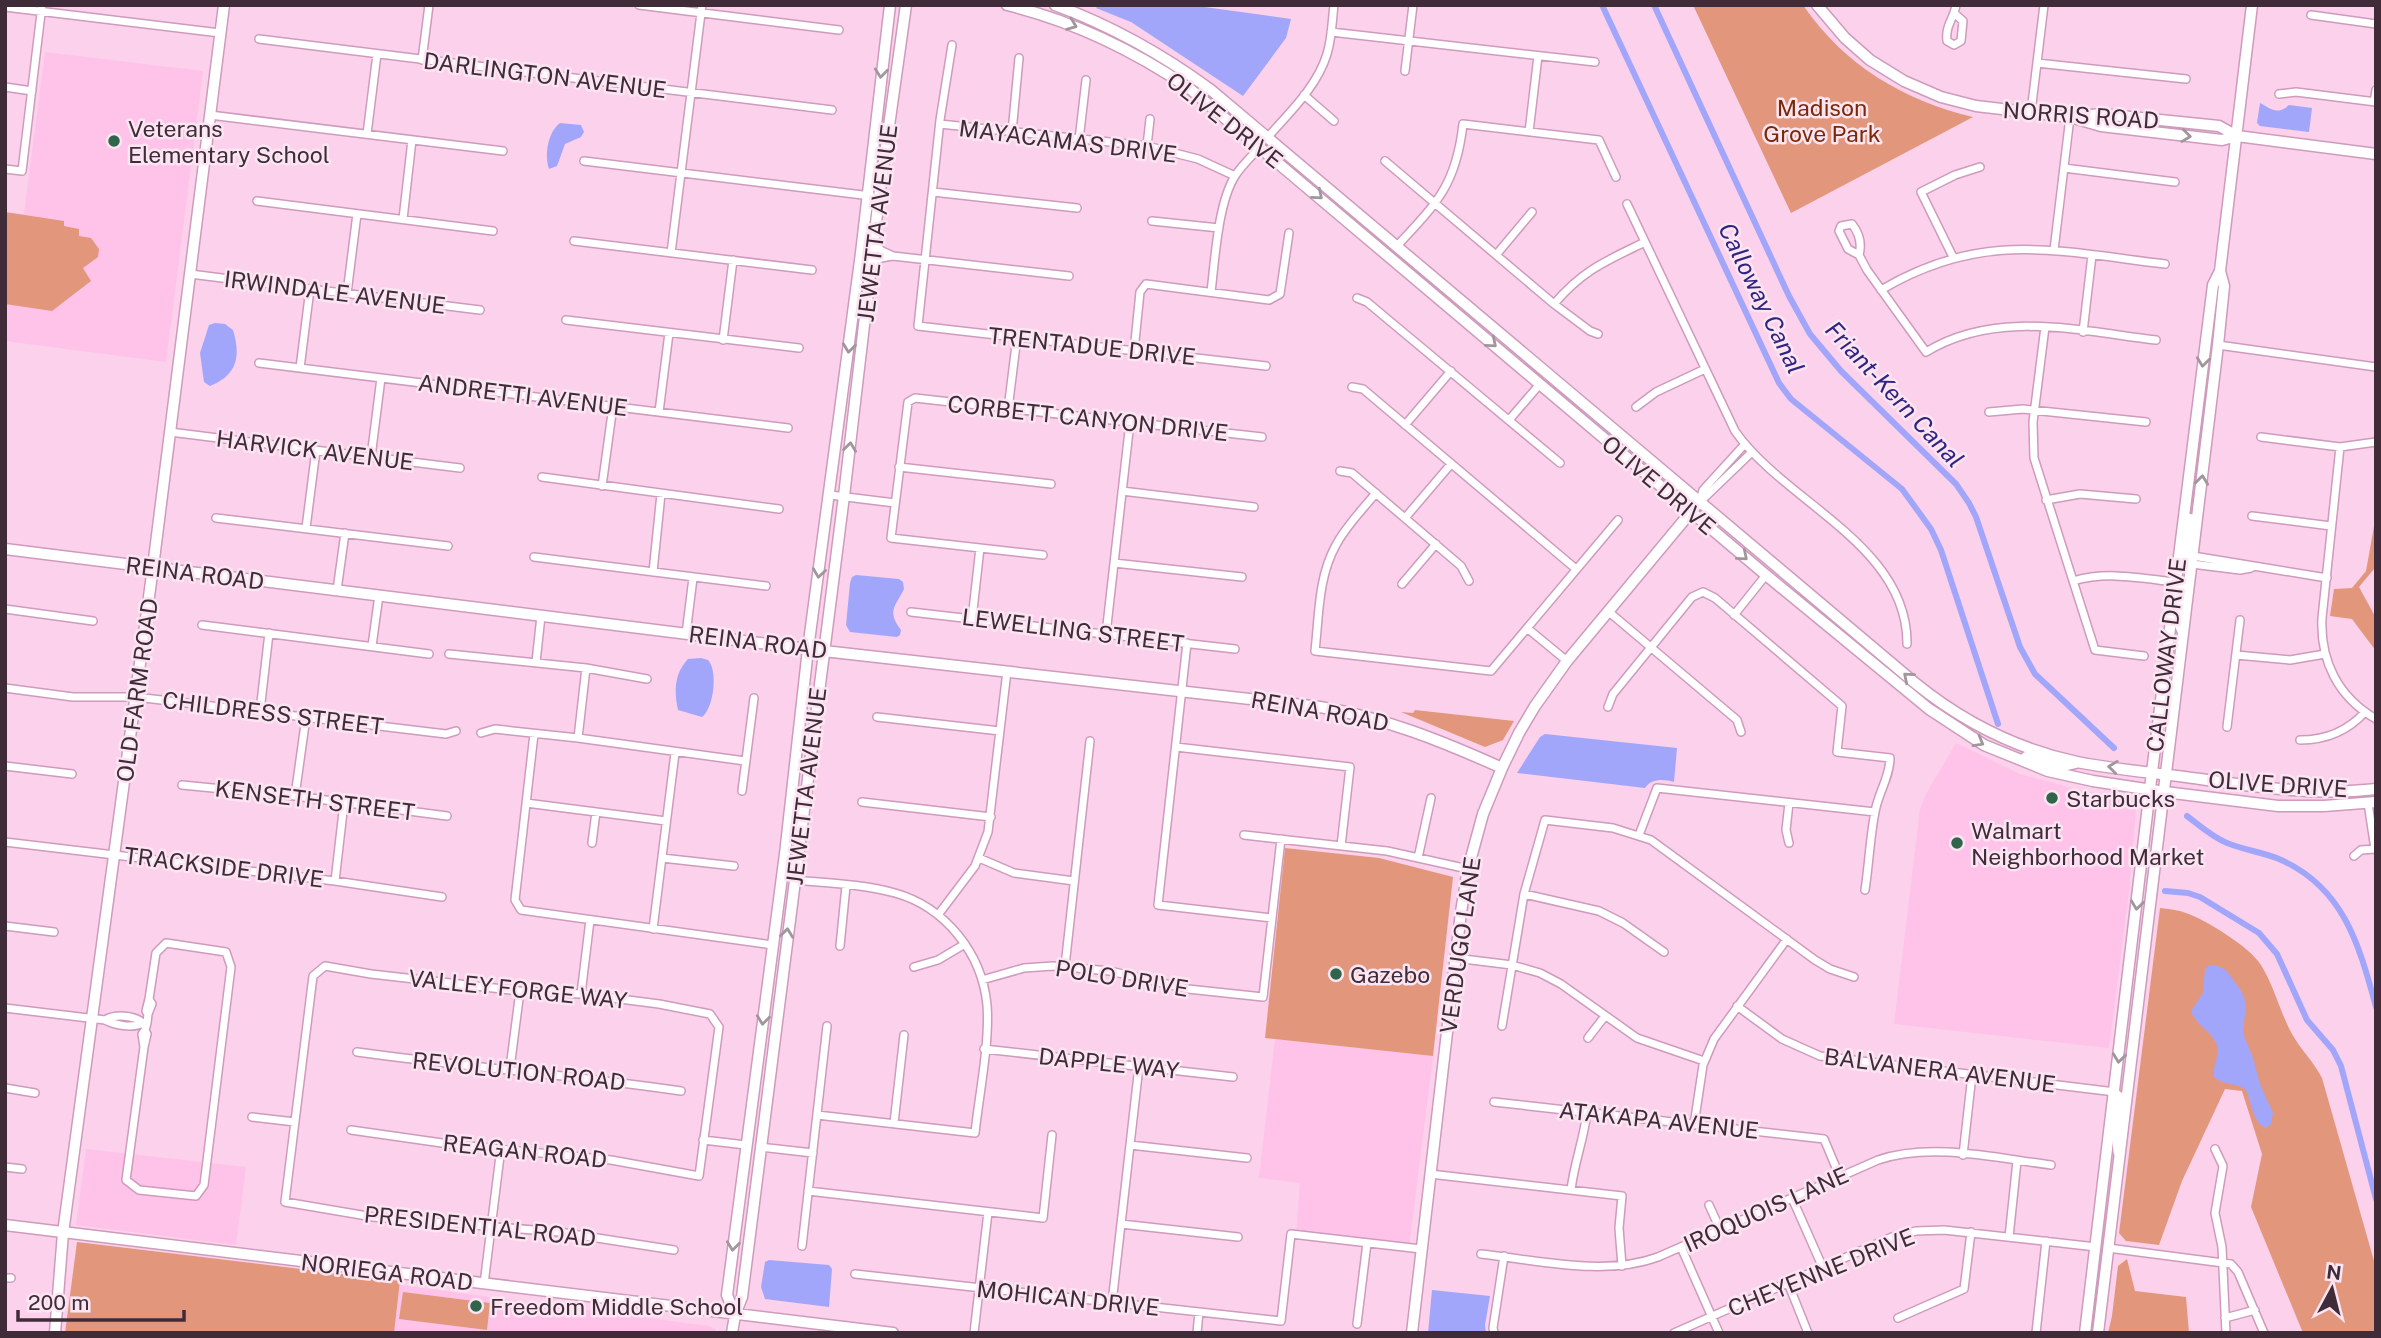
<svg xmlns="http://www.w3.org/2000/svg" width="2381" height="1338" font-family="'Public Sans',sans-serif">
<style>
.built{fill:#ffc2e9}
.green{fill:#e2977c}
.water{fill:#a1a6fa}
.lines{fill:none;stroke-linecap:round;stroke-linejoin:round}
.canal{stroke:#a1a6fa;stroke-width:6}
.street-casing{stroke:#ce9bbc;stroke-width:10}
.secondary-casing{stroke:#ce9bbc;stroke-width:13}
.street{stroke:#fff;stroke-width:7}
.secondary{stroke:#fff;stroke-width:10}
.oneway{stroke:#a0969c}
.poi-dot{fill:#30654b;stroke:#fbe5f2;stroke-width:2.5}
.labels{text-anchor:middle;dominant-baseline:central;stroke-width:5;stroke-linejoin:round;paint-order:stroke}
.street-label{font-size:23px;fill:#402c39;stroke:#fbe5f2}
.park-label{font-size:23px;fill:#7a2904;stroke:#fbe5f2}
.poi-label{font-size:23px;fill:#402c39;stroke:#fbe5f2;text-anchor:start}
.water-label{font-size:24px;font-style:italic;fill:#302482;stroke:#fbe5f2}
</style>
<rect width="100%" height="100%" fill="#fcd1eb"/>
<path class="built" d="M45,52L203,71L166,362L5,341V212L24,214Z
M1956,743L2020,774L2083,791L2137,798L2129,890L2109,1048L1894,1024L1920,809L1926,794Z
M1275,1039L1433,1056L1409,1247L1296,1235L1300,1183L1259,1178Z
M86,1149L246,1167L236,1245L76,1225Z
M400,1285L708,1326L716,1329V1333H394Z"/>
<path class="green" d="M1693,5H1803C1843,64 1904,101 1973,117L1791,213Z
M5,212L64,221V226L79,229V236L91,238L99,249L98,257L83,268L91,281L52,311L5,304Z
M2376,515V563L2374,569L2359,587L2376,618V651L2352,619L2330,616L2334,589L2352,588L2366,571Z
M1814,606L1936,706L1977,733L1976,735C1916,700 1866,650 1812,607Z
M1415,710L1514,721L1503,740L1485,747L1401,712L1413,713Z
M1285,848L1379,858L1453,877L1433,1056L1265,1038Z
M2160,908C2169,909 2178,910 2186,913C2206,920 2250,947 2261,965C2274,986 2280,1012 2292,1034C2301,1050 2314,1062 2322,1078L2376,1268V1333H2303L2251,1207L2262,1154L2242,1091L2225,1089L2182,1181L2159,1245L2126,1241L2119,1233Z
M77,1242L400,1281L394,1333H65Z
M2127,1259L2135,1291L2186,1297L2189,1333H2108L2112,1316L2118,1266Z
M403,1292L490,1303L487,1330L399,1319Z"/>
<path class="water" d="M1098,5H1190L1291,19L1286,38L1243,96L1131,22L1096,8Z
M2260,103C2270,108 2277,116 2289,105L2312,108L2309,132L2260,126L2257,123Z
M560,123L581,125L584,132L581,137L565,144L557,166L549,169C544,155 548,132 560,123Z
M215,323L225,324L233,330C241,357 237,375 210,386L204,382L200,353L209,325Z
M856,575L899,579L903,582L904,589C896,606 886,610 901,630L900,635L897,637L850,632L846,625L850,583L852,577Z
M701,658L708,660C718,670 714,708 702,717L678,710C674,691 674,674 688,659Z
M1545,734L1677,748L1674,782C1665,779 1651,778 1645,788L1517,773L1540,737Z
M2210,965H2215L2226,970L2242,992L2246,1005L2243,1033L2253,1058L2260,1084L2273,1113L2271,1124L2266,1128C2252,1122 2252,1103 2246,1090C2236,1082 2224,1086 2214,1077C2212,1066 2221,1054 2216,1043C2210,1030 2196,1025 2191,1011L2203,993L2205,969Z
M769,1260L829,1265L832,1269L829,1307L765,1299L761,1287L765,1262Z
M1432,1290L1490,1296L1485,1325L1486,1333H1428Z"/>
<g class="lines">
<path class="canal" d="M1602,5L1779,383L1791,399L1902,489L1931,529L1941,550L1998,724
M1654,5L1789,296L1810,334L1841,371L1956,484L1969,503L1976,517L2020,647L2035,674L2114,748
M2187,816C2200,826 2212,837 2227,843C2244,850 2262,852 2279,859C2344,887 2359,945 2376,1007
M2165,891L2188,893L2200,897L2259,933L2277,954L2307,1020L2333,1050L2341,1066L2376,1199"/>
<g class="street-casing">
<path id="street" d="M639,5L839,30
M5,7L220,33
M1955,14L1963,21L1961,41L1954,45L1947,41C1945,25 1954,19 1956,5
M2311,15L2376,24
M1331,32L1595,62
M259,39L832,110
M952,45L940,120L918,326L1266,366
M422,60L429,5
M2037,63L2186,79
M1405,71L1413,5
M5,87L32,91
M2279,94L2296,92L2376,102
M1304,95L1334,121
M2374,102L2376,90
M2031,112L2044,5
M210,115L503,151
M940,124L1147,146L1198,159L1235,176
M1012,132L1019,58
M1529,132L1538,56
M367,134L377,54
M1267,138C1289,113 1317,87 1327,54C1332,38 1332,21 1334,5
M1079,140L1086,80
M1147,146L1150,119
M584,161L871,196
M1385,161L1554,304L1590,331L1598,334
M2064,168L2175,182
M5,169L22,171L42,5
M933,192L1077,208
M257,201L493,231
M1627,204L1735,431C1784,502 1908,545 1907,644
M403,219L412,140
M1152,221L1219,228
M574,241L812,270
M873,242L882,251L893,256L1069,276
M1396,247C1436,204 1456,186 1463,124L1599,140L1616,177
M2054,250L2070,117
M671,253L702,5
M1496,255L1532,212
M1859,255C1862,244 1859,233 1852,224L1841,226L1839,231L1848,249L1859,255L1867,270L1926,352C1996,309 2079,331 2156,340
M1953,257L1921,192L1955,175L1980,167
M190,274L480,310
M859,274L881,258L892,256
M1881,290C1982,230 2056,251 2165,264
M1211,292C1215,259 1218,203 1235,176C1242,165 1252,156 1260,147
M347,293L357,214
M1357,298L1367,302L1560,463
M1554,304C1583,270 1606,261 1645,242
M566,320L799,348
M2045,327L2033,422L2034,458L2095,650L2144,656
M2083,332L2092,255
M723,340L733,260
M2218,345L2376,367
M1134,351L1140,292L1146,284L1269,300L1280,294L1289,233
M259,363L788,428
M300,368L310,289
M1352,387L1363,389L1576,569
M1636,407L1656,392L1705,369
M1008,409L1017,337
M659,412L669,333
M1989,412L2023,409L2146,422
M1509,420L1540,384
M1405,425L1451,371
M170,432L460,468
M2261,437L2340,447L2376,442
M2340,447L2322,618C2320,661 2338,697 2376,719
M371,457L381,378
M899,467L1051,484
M1340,471L1352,473L1461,566L1469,581
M542,477L779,509
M602,486L613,406
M1122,491L1254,507
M1376,493C1362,510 1346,526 1336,545C1318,577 1319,616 1315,651L1491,671L1618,520
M830,495L895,503
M2046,500L2080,494L2136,499
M1700,501L1703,490L1745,444
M1701,501L1752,452
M2252,516L2331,526
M216,518L448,546
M1405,518L1451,464
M306,528L316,450
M1043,555L891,538L908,402L915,398L1262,437
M2193,556L2327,578
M534,557L766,586
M1114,563L1242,577
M2192,564L2240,570L2251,568
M653,572L661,494
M2073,581C2107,571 2140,578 2175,582
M1402,584L1436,544
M337,590L345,533
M5,609L93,621
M911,612L1235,649
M1609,612L1737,720L1741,732
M1734,615L1766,575
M972,619L980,548
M202,625L429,654
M1527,628L1567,661
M686,634L693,578
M1106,634L1130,422
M1187,643L1158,905L1272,918
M372,646L379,595
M449,654L586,668L647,679
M2236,655L2290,660L2325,654
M536,662L541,616
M5,688L73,697H136L446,734L456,731
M1608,707L1613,694L1692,597L1703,592L1715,598L1842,706L1837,752L1890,758C1890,777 1878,793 1875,812C1870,837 1869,864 1865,890
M260,711L269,633
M877,717L1000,731
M2227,727L2240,620
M481,733L495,729L578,738L745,761
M534,734L515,900L521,910L773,945
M578,738L586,668
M2300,740C2326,740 2347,732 2365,712
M1176,747L1350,767L1341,846
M5,766L72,774
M182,785L295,796L447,816
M742,791L754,698
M295,796L306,717
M862,802L991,817
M526,803L666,821
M2368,803L2375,849
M1244,835L1387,851L1468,869
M1639,835L1657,788L1875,812
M5,842L335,881L442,897
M592,843L596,812
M1789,843L1786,830L1789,803
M2354,856L2361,850L2376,849
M662,858L734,866
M979,858L1014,873L1074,881
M1418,858L1431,798
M794,880C827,883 863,884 895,893C945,907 982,953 987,1005C990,1042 979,1095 975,1133L817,1115
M335,881L344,803
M1524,894L1599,911L1623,923L1664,952
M938,915L975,866L988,832L1007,671
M5,926L54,932
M653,929L675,753
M840,946L846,886
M1455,958L1512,965L1540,973L1561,984L1637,1038L1704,1061
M1065,966L1090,741
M914,967L938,960L965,944
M982,980L1024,968L1053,966L1110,971L1188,989L1263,997L1281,839
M581,994L590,920
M1737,1006L1782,1039L1820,1056L2115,1092L2120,1096L2116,1139L2117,1152
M5,1008L105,1020C115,1025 132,1029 143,1023C134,1015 115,1014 105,1020
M143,1023H147L145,1030L147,1034L144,1047L142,1034L145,1030
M147,1023L148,1014L146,1011L149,999L152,1004L148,1014
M1502,1026L1524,894L1545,820L1613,828L1651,840L1815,960L1830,969L1854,977
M1588,1038L1605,1016
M144,1047L126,1180L139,1190L196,1196L204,1185L231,967L226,952L166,943L156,953L149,999
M984,1049L1233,1077
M357,1052C465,1067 573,1075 681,1091
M510,1068L520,991
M5,1088L35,1093
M1494,1102L1824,1139L1840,1177
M252,1117L295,1122
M894,1123L904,1035
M1694,1125L1703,1065L1714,1039L1787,939
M351,1130L449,1144L611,1160L699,1176L719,1027L710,1014L659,1004L581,994L520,991L371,974L325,966L313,976L285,1202L373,1217L559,1232L674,1250
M703,1140L746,1145
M1130,1145L1247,1158
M760,1147L813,1153
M2215,1149L2223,1166L2215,1213L2222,1247L2226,1333
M1963,1155L1972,1075
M5,1167L22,1169
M1430,1174L1622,1196L1619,1228L1622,1266
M1571,1190C1574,1163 1584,1139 1587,1112
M808,1191L1043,1218L1052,1135
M1792,1198L1823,1268
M1709,1205L1720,1229
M1121,1224L1238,1237
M2009,1237L2017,1161
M802,1246L827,1026
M1681,1247L1719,1333
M2108,1248L2231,1264L2238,1272L2264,1333
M1481,1254C1538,1260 1604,1277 1658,1257L1878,1160C1931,1142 1996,1158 2051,1165
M855,1274L1281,1321L1291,1234L1421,1249
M5,1278H11
M1788,1283L1808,1333
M484,1284L501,1148
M1112,1303L1139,1066
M1898,1318L1964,1289L1971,1232
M2225,1318L2255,1310
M1357,1324L1367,1243
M974,1333L988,1212
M1197,1333L1199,1312
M1494,1333L1493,1328L1504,1256
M1674,1333L1892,1237L1916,1231L1944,1230L2096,1247
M2036,1333L2046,1241"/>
</g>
<g class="secondary-casing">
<path id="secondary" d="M1007,5C1073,21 1133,50 1189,88L1766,575L1929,709L1984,745L2048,771L2093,781L2165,792L2278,806H2324L2376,802
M1055,5C1112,26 1162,54 1211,90L1915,683C1963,722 2017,749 2077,762C2117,770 2159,773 2200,779C2258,787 2317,796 2376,789
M1817,5L1845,38L1870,60L1904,81L1941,97L1976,106L2070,117L2101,114L2219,126L2237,136L2376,154
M2077,119L2101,126L2222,140L2237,136
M2190,519L2187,552L2191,562
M5,549L824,651L1320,707C1385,718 1442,741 1502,768
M2175,582L2181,587L2179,623L2182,630
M2026,757L2063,766L2076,763
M5,1225L893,1333
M735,1315L727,1295L785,854L808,649L861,253L890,5
M55,1333L63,1233L153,567L224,5
M732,1333L735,1315L742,1297L844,496L879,197L906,5
M1412,1333L1461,912L1468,869L1483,814L1502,768L1519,733L1535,706L1567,661L1695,507
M2085,1333L2152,772L2213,285L2220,271L2252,5
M2098,1333C2138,1003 2179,674 2218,345L2224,286L2220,271"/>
</g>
<use href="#street" class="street"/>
<use href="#secondary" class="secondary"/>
</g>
<defs><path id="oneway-chevron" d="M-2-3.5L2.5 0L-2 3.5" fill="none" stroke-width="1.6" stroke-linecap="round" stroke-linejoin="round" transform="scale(1.75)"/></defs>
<g class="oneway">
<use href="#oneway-chevron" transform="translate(1072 25) rotate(21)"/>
<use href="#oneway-chevron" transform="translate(881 73) rotate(96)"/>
<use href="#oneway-chevron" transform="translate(2186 136) rotate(7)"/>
<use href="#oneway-chevron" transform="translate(1318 195) rotate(40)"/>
<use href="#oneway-chevron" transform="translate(1492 343) rotate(40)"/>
<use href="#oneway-chevron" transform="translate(849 348) rotate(97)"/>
<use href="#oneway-chevron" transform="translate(2203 362) rotate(97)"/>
<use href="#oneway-chevron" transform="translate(850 447) rotate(-83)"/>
<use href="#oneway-chevron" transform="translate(2202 480) rotate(-83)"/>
<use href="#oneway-chevron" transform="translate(1743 556) rotate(40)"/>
<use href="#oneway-chevron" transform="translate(819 573) rotate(98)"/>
<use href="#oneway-chevron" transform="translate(1908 677) rotate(-140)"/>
<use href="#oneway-chevron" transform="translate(1979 742) rotate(30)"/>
<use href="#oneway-chevron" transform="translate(2113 767) rotate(-173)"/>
<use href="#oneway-chevron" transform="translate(2137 905) rotate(97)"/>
<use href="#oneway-chevron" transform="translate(787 933) rotate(-83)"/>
<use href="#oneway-chevron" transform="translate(763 1020) rotate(97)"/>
<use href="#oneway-chevron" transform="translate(2119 1058) rotate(97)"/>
<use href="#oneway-chevron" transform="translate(733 1246) rotate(97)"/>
</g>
<g class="poi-dot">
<circle cx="114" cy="141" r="7"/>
<circle cx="2052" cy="798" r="7"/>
<circle cx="1957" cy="843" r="7"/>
<circle cx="1336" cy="974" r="7"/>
<circle cx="476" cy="1306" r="7"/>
</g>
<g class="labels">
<g class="street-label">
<text transform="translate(545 75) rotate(7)">DARLINGTON AVENUE</text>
<text transform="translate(2081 115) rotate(4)">NORRIS ROAD</text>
<text transform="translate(1225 120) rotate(38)">OLIVE DRIVE</text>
<text transform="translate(1068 141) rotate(7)">MAYACAMAS DRIVE</text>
<text transform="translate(877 223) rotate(-83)">JEWETTA AVENUE</text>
<text transform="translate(335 292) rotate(7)">IRWINDALE AVENUE</text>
<text transform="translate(1092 346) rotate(6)">TRENTADUE DRIVE</text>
<text transform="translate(523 395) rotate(7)">ANDRETTI AVENUE</text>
<text transform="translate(1088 418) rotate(6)">CORBETT CANYON DRIVE</text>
<text transform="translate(315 450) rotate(7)">HARVICK AVENUE</text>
<text transform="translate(1659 485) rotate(40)">OLIVE DRIVE</text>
<text transform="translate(195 573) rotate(7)">REINA ROAD</text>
<text transform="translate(1073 630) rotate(7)">LEWELLING STREET</text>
<text transform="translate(758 642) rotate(7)">REINA ROAD</text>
<text transform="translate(2166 655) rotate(-83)">CALLOWAY DRIVE</text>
<text transform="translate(137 690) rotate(-82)">OLD FARM ROAD</text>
<text transform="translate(1320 711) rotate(10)">REINA ROAD</text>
<text transform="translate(273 713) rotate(7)">CHILDRESS STREET</text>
<text transform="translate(2278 784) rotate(4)">OLIVE DRIVE</text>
<text transform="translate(806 786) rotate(-83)">JEWETTA AVENUE</text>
<text transform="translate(315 800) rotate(7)">KENSETH STREET</text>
<text transform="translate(224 867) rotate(7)">TRACKSIDE DRIVE</text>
<text transform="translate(1460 945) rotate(-82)">VERDUGO LANE</text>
<text transform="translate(1122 978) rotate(9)">POLO DRIVE</text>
<text transform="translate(518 989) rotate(6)">VALLEY FORGE WAY</text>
<text transform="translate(1109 1063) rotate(6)">DAPPLE WAY</text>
<text transform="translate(1940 1070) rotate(7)">BALVANERA AVENUE</text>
<text transform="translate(519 1071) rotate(6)">REVOLUTION ROAD</text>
<text transform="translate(1659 1120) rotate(6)">ATAKAPA AVENUE</text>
<text transform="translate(525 1151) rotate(6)">REAGAN ROAD</text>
<text transform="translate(1766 1209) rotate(-24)">IROQUOIS LANE</text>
<text transform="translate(480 1226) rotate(6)">PRESIDENTIAL ROAD</text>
<text transform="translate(387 1272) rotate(7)">NORIEGA ROAD</text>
<text transform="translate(1821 1272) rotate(-22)">CHEYENNE DRIVE</text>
<text transform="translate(1068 1298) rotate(6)">MOHICAN DRIVE</text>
</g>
<g class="park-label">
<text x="1822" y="107">Madison<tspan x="1822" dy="26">Grove Park</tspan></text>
</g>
<g class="poi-label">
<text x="128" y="128">Veterans<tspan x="128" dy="26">Elementary School</tspan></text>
<text x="2066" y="798">Starbucks</text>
<text x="1971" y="830">Walmart<tspan x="1971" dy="26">Neighborhood Market</tspan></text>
<text x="1350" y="974">Gazebo</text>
<text x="490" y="1306">Freedom Middle School</text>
</g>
<g class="water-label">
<text transform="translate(1762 298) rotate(64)">Calloway Canal</text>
<text transform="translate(1895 394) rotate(47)">Friant-Kern Canal</text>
</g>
</g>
<rect width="2381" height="1338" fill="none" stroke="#402c39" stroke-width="14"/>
<g transform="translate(2332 1289) rotate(7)" stroke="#fbe5f2" stroke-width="5" paint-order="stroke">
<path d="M0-5L12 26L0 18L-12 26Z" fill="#402c39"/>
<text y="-10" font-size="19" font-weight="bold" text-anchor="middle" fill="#402c39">N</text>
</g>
<path d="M18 1310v10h166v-10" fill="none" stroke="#402c39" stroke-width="3.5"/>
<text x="28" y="1310" font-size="21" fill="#402c39" stroke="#fbe5f2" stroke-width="5" paint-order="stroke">200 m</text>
</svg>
